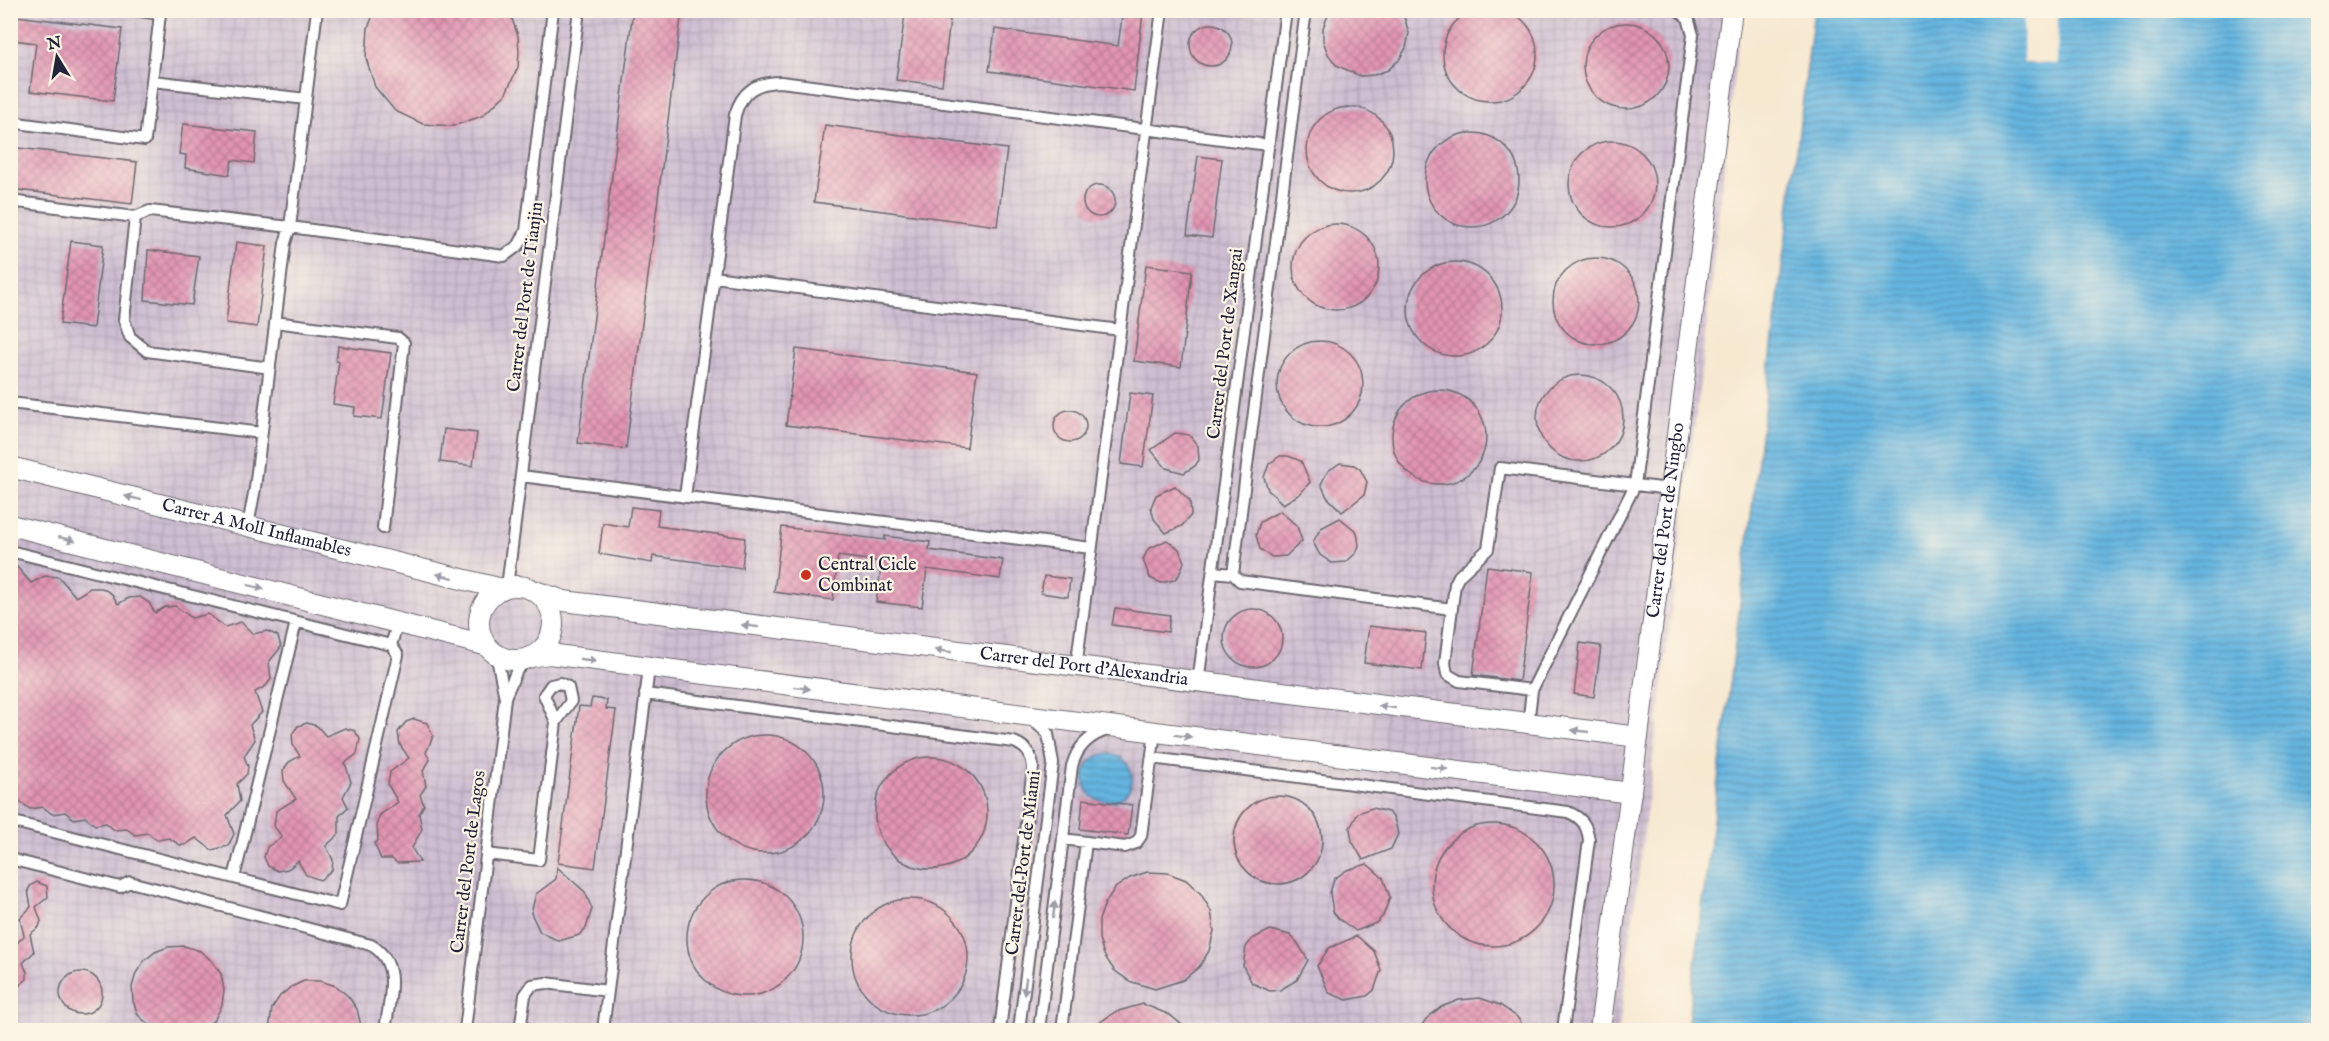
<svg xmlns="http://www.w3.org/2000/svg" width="2329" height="1041" font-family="'IM FELL English',serif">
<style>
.industrial{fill:url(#industrial-grid)}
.water{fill:url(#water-rules);stroke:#446c8e;stroke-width:1.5}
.pier{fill:#f7e8d0}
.building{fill:url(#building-cross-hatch)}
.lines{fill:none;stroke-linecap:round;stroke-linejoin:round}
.service-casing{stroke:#6d676f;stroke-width:14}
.minor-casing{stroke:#6d676f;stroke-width:22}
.service{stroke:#fff;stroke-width:10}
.minor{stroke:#fff;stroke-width:20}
.oneway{fill:#9c9ca7}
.poi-dot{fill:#c8321e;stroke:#fcf5e5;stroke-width:2}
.labels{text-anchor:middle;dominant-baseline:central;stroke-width:4.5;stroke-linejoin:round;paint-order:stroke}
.street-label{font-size:18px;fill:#22223b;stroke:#fcf5e5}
.poi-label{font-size:18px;fill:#22223b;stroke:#fcf5e5;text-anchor:start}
</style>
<defs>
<pattern id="industrial-grid" width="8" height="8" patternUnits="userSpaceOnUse" patternTransform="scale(1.5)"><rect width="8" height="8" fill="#cebed2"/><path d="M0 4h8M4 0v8" fill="none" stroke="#b1a3b5"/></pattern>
<pattern id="water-rules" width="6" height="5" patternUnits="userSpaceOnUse" patternTransform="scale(1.5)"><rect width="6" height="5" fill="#65b5e0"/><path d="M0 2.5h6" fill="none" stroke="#5393b7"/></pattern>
<pattern id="building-cross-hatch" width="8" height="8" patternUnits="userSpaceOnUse" patternTransform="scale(1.5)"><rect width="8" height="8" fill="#e295b3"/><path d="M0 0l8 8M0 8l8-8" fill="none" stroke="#b77993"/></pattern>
</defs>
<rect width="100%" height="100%" fill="#fcf5e5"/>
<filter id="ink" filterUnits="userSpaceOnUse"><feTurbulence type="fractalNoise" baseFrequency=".0167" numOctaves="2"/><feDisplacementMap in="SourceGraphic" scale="12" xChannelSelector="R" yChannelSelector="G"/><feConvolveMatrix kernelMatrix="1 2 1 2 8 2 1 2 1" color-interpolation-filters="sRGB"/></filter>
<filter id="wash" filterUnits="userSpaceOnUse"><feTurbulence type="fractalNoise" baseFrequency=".008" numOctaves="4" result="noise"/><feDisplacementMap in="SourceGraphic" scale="24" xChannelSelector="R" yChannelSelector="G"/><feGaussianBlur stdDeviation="1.35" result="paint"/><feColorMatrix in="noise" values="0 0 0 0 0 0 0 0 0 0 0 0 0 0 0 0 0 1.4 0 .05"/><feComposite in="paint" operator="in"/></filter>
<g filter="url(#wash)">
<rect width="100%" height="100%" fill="#f7e8d0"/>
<path class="industrial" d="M10,11H1741L1699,391L1619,1030H11Z"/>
<path class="water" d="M1814,11H2318V1030H1687Z
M1084 778a24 24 0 1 1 48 0a24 24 0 1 1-48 0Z"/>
<path class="pier" d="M2024,11H2058L2057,64L2023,63Z"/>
<g id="blocks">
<path class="building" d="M1443 54a47 47 0 1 1 94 0a47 47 0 1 1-94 0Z
M375,10H509L518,36L519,52L518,67L505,95L482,116L453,126L423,124L395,111L375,87L366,58L368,28Z
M633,10H682L626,449L578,443Z
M1123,10L1143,12L1134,91L989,71L995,29L1118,46Z
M1330,10H1402L1409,33L1406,48L1399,60L1388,70L1374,75L1360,76L1336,65L1328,54L1323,41V28Z
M905,14L950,20L942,85L896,80Z
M16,16L122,29L113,101L30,91L36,43L13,40Z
M1583 66a43 43 0 1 1 86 0a43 43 0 1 1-86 0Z
M1190 45a21 21 0 1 1 42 0a21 21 0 1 1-42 0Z
M1307 150a43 43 0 1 1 86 0a43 43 0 1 1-86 0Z
M183,124L257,132L254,163L232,160L229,175L185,168L186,155L179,154Z
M825,125L1007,149L997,226L814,202Z
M1425 180a47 47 0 1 1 94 0a47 47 0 1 1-94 0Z
M1569 184a43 43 0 1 1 86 0a43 43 0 1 1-86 0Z
M10,147L137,162L132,204L10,189Z
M1198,156L1222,159L1212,238L1187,235Z
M1083 201a16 16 0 1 1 32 0a16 16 0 1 1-32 0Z
M1293 267a43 43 0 1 1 86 0a43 43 0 1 1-86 0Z
M71,241L103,245L93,328L60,324Z
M236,242L267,246L257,327L226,323Z
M148,250L199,256L192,305L145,300Z
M1553 301a43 43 0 1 1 86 0a43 43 0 1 1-86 0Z
M1408 309a47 47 0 1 1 94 0a47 47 0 1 1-94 0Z
M1146,265L1192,271L1181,367L1134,361Z
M1277 384a43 43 0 1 1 86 0a43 43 0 1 1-86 0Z
M338,346L391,353L382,419L354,416L355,407L333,404L339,361H336Z
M796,349L977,372L967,448L786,425Z
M1537 418a43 43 0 1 1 86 0a43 43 0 1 1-86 0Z
M1392 437a47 47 0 1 1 94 0a47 47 0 1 1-94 0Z
M1130,393L1153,396L1143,467L1121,464Z
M1054 426a16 16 0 1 1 32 0a16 16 0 1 1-32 0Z
M444,429L477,433L473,466L440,462Z
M1175,433L1189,435L1198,446L1199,460L1195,466L1184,473L1166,468L1151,450Z
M1280,456H1288L1301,461L1310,482L1300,494L1283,504L1268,490L1264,477L1269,464Z
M1340,463L1354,465L1360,469L1367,482L1364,495L1342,512L1327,497L1321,484L1328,471Z
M1175,486L1190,501L1191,515L1182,526L1166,533L1154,519L1151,507L1156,495Z
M631,507L659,510L657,526L745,538L742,568L653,556L652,563L599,554L603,523L628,527Z
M1280,511L1297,526L1302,541L1286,556L1272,557L1260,549L1256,535L1260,522Z
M1340,518L1357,532L1359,546L1356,553L1346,562L1332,563L1320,555L1313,542L1321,528Z
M782,527L885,540V536L930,542L929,550L1003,560L1000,579L927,569L922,607L876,602L882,562L838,556L833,600L774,592Z
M1167,540L1179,549L1184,562L1179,575L1174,580L1161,583L1150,578L1143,560L1148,549Z
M10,559L31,583L45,576L59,577L76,597L90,588H102L112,594L118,604L129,598L140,597L149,603L155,613L165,607L175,606L192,618L208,614L225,627L241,622L253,634L267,631L278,636L281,647L269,662L271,679L266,686L255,692L262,712L250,725L255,740L244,756L248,766L247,774L237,784L240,801L227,815L234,834L228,846L212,850L196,838L185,845H180L169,838L157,840L148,833L135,835L127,829L114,830L106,823L95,825L85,817L74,819L65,812L52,814L43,807L30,809L20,802L10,803Z
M1487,566L1533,572L1519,681L1473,675Z
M1044,576L1070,579L1068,597L1041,593Z
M1115,608L1170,615L1168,632L1112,625Z
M1224 638a29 29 0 1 1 58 0a29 29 0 1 1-58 0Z
M1369,626L1426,633L1422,670L1364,663Z
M1580,643L1601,646L1594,697L1574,694Z
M592,698L607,700L606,709L616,710L595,868L558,863L579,706L590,707Z
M414,719L427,723L433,736L426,753L430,760L423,771L426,786L420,795L424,805L419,814L422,829L412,848L420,862L397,863L392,859H381L374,843L378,841L377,823L380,815L398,802L388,785L390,772L409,758L400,745L398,732L406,722Z
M307,723L317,726L326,736L345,728L355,731L360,739L357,754L345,763L351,782L343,797L348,807L339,816V834L326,846L333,860L332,870L320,880L306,875L298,861L288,869L278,871L268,866L264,857L267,847L282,837L274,826L276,811L296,799L284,781L283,771L289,762L300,756L293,745L292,734L298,726Z
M706 794a59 59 0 1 1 118 0a59 59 0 1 1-118 0Z
M875 813a56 56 0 1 1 112 0a56 56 0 1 1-112 0Z
M1234 840a44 44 0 1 1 88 0a44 44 0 1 1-88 0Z
M1083,799L1132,805L1128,835L1080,829Z
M1372,808L1388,812L1394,818L1398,834L1391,849L1363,860L1352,841L1350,828L1358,813Z
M1432 885a61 61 0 1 1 122 0a61 61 0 1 1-122 0Z
M1367,864L1383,878L1390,897L1383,916L1376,923L1356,931L1339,919L1333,912L1330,893L1334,879L1347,870Z
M557,867L585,892L592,909L586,928L579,935L559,941L540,932L531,913L536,894L556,879Z
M1147,872L1168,873L1186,880L1201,894L1211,911L1214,931L1209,951L1199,967L1183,980L1155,989L1129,981L1114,970L1104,955L1099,938V920L1105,903L1115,888L1130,878Z
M687 938a58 58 0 1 1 116 0a58 58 0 1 1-116 0Z
M37,882L47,886L48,897L36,907L41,921L39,927L30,934L34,952L23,963L27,972V979L10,994V967L18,962L14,946L24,936L20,918L31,907L28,890L31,885Z
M852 957a58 58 0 1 1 116 0a58 58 0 1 1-116 0Z
M1270,930L1290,935L1297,942L1308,960L1297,980L1280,990L1270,991L1252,983L1243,966L1246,947L1252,939Z
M1357,936L1374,951L1381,970L1374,990L1367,996L1347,1000L1329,993L1317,966L1329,948Z
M184,946L200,951L212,961L221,974L224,990L222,1005L215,1019L202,1030H155L138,1015L133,1001L132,987L136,973L144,961L155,952L168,947Z
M60 993a21 21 0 1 1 42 0a21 21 0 1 1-42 0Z
M304,981H320L336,986L348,996L357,1009L362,1030H269L272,1008L280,996L291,987Z
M1480,998L1500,1005L1517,1017L1526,1030H1419L1426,1019L1441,1007L1459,1000Z
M1143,1004L1170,1015L1188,1030H1089L1115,1012Z"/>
</g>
</g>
<g filter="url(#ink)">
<use href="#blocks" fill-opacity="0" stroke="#6d676f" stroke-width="1.5"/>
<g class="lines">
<g class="service-casing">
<path id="service" d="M153,81L306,99
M10,122L145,140L160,14L135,10
M10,201L135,217L150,211L290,227L317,10
M135,217L124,320L130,337L147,351L270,368
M714,277L1120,330
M275,322L398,338L404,343L383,528
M10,403L262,433
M521,476L1091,548
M1670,489L1635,485L1532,690L1459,681L1447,674L1445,663L1455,584L1459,576L1488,549L1500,468L1635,485L1693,35L1688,18L1678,10
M685,497L735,115C742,91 756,82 781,82L1268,145
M248,526L255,488L285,243L290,227L504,256L519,245L526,231L553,10
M10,551L391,645L398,622
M1213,572L1233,574L1240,581L1452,609
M1233,574L1306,10
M507,587L579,10
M1076,668L1162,10
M560,683L568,687L571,701L556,722L544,695L551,685Z
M1198,683L1286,10
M645,694L1014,742C1026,747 1032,754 1033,768L1000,1030
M505,697L517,670L530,657
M1528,725L1532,690
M1152,758L1568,812C1582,818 1587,825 1589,840L1563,1030
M10,821L340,905L398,655L391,645
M1063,839L1125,847L1136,843L1141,836L1155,732
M486,854L539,860L556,722
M10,859L120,887L130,882L371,945C402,963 389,1001 385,1030
M234,878L296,622
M465,1030L505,698L498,663L490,650
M520,1030L525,995L532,985L546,983L608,991
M603,1030L649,668
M1019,1030L1053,763L1048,734L1032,719
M1039,1030L1072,766C1077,748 1089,735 1108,730
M1062,1030L1086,842"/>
</g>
<g class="minor-casing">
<g id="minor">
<path id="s1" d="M10,467L502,589"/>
<path d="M10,525L485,645"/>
<circle cx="516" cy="623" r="37"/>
<path id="s2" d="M532,590L564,601L1638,737"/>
<path d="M530,657L549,654L1631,793"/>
<path id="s3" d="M1600,1030L1732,10"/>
</g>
</g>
<use href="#service" class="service"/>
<use href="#minor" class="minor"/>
</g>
<defs><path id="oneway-solid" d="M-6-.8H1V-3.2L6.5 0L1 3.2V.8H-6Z" transform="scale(1.5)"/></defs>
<g class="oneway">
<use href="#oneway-solid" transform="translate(133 498) rotate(-166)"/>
<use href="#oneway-solid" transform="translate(67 539) rotate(14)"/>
<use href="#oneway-solid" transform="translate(445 576) rotate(-166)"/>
<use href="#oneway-solid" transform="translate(256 587) rotate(14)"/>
<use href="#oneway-solid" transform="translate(750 626) rotate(-173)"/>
<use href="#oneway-solid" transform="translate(943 651) rotate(-173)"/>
<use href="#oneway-solid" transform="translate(588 660) rotate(8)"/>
<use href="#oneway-solid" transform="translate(802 688) rotate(7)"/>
<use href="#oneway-solid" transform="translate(1387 707) rotate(-173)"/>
<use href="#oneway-solid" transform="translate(1580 731) rotate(-174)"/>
<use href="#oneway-solid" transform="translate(1183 736) rotate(7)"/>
<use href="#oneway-solid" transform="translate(1439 768) rotate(7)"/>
<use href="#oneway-solid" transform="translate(1054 910) rotate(-83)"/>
<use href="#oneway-solid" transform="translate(1025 986) rotate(98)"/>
</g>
</g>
<circle class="poi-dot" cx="806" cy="575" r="6"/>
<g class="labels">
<g class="street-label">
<text transform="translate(526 297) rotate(-83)">Carrer del Port de Tianjin</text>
<text transform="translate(1226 344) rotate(-83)">Carrer del Port de Xangai</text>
<text stroke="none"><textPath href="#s3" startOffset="514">Carrer del Port de Ningbo</textPath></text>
<text stroke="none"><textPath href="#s1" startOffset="254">Carrer A Moll Inflamables</textPath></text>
<text stroke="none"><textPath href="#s2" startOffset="558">Carrer del Port d'Alexandria</textPath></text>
<text transform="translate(469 862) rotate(-83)">Carrer del Port de Lagos</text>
<text transform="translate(1024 863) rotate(-83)">Carrer del Port de Miami</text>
</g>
<g class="poi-label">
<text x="818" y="565">Central Cicle<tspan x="818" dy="21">Combinat</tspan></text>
</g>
</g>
<rect width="2329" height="1041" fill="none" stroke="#fcf5e5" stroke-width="36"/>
<g transform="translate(57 57) rotate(349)" stroke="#fcf5e5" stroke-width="4.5" paint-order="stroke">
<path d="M0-4.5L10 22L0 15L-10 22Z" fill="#22223b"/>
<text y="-9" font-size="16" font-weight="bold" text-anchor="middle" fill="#22223b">N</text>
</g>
</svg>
